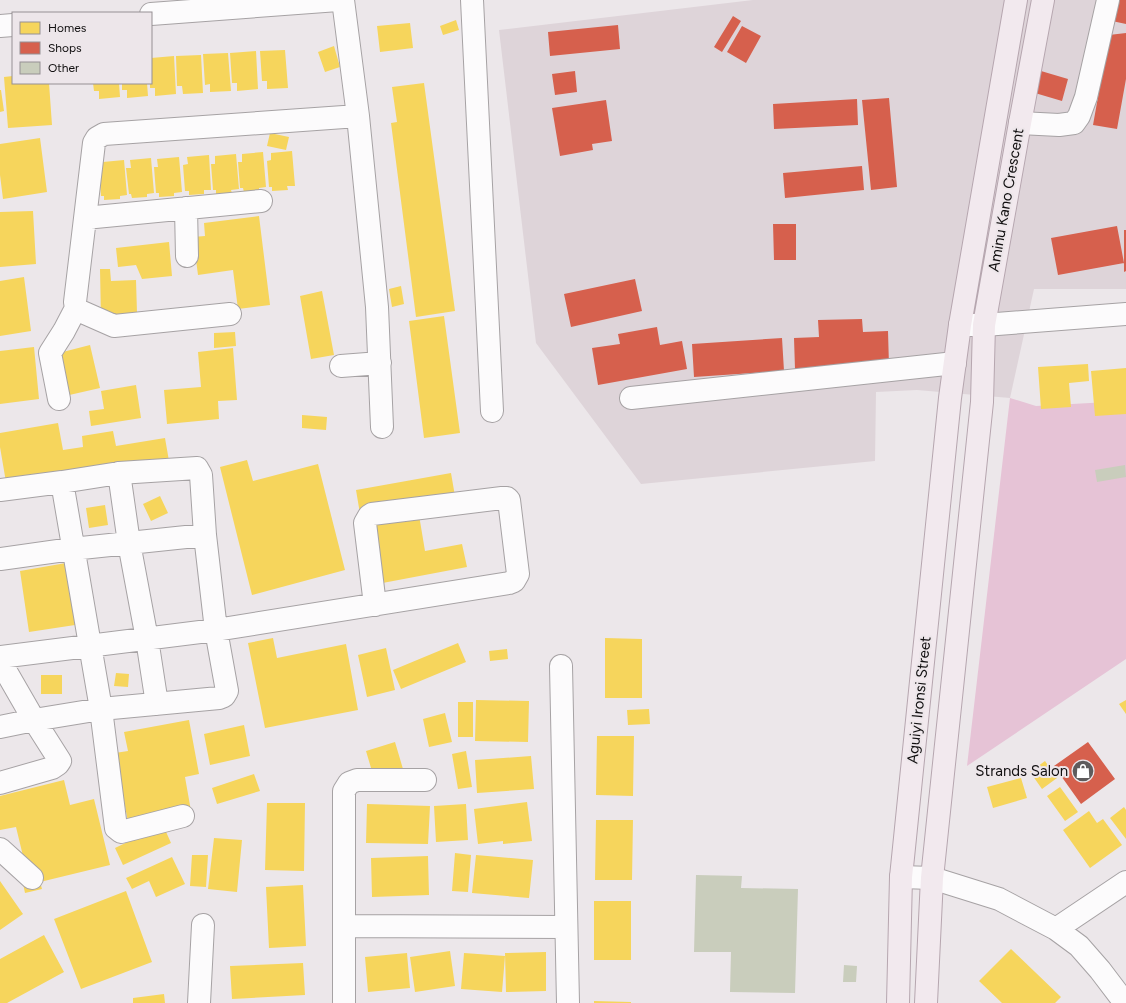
<svg xmlns="http://www.w3.org/2000/svg" width="1126" height="1003" font-family="Figtree,sans-serif">
<style>
.built{fill:#ded4d9}
.green{fill:#e6c3d6}
.homes{fill:#f6d55c}
.shops{fill:#d6604d}
.building{fill:#c9cdbc}
.lines{fill:none;stroke-linecap:round;stroke-linejoin:round}
.minor-casing{stroke:#a6a2a4;stroke-width:24}
.major-casing{stroke:#b6a6af;stroke-width:24}
.minor{stroke:#fcfbfc;stroke-width:22}
.major{stroke:#f2e9ee;stroke-width:22}
.labels{text-anchor:middle;dominant-baseline:central;stroke-width:4;stroke-linejoin:round;paint-order:stroke}
.street-label{font-size:15px;fill:#110f10;stroke:#ede6ea}
.poi-label{font-size:15px;fill:#110f10;stroke:#ede6ea;text-anchor:end}
</style>
<rect width="100%" height="100%" fill="#ece7ea"/>
<path class="built" d="M753,0H1126V289H1034L1010,398L917,390L876,392L875,461L641,484L536,343L499,30Z"/>
<path class="green" d="M1010,398L1036,406L1126,401V659L967,766Z"/>
<path class="homes" d="M456,20L459,30L443,35L440,26Z
M410,23L413,48L380,52L377,26Z
M334,46L340,67L325,72L318,52Z
M285,50L288,88L267,89V81H262L260,51Z
M256,51L258,89L237,91V83H232L230,53Z
M228,53L231,91L210,92V84L205,85L203,54Z
M201,55L203,93L183,94L182,86H177L176,56Z
M174,56L176,94L155,96V88H150V83H151V58Z
M13,76V83H49L52,125L8,128L4,77Z
M93,83H119L120,97L99,99V91H94Z
M122,83H147L148,96L127,98V90H122Z
M424,83L455,311L416,317L391,123L397,122L392,87Z
M0,90H1L4,111L0,112Z
M270,133L289,137L286,150L267,146Z
M40,138L47,192L3,199L0,175V144Z
M292,151L295,186H287L288,190L272,191V187H269L267,161L271,160V153Z
M263,152L266,187L259,188V191L244,192L243,188H240L238,162H242V154Z
M236,154L239,189L231,190L232,193L216,194V190H213L211,164H215V156Z
M209,155L211,190H204V194L189,195V191H185L183,165L188,164L187,157Z
M179,157L182,192L174,193V196L159,197V193H156L154,167H158L157,159Z
M151,158L154,193L147,194V197L132,198L131,194H129L126,168H131L130,160Z
M124,160L127,195L120,196V199L104,200V196H101L99,170H103V162Z
M33,211L36,264L0,267V212Z
M259,216L270,305L238,309L233,270L198,275L193,237L205,236L204,223Z
M169,242L172,276L142,279L136,265L118,267L116,248Z
M100,269H110L111,281L136,280L137,313L127,314V318L101,319Z
M24,277L31,331L0,336V281Z
M401,286L404,304L392,307L389,289Z
M322,291L334,355L311,359L300,296Z
M444,316L460,433L424,438L409,321Z
M235,332L236,346L214,348V333Z
M90,345L100,388L65,396L55,354Z
M34,347L39,399L0,404V351Z
M233,348L237,400L218,401L219,419L167,424L164,390L201,387L198,352Z
M1088,364L1089,381L1069,383L1071,407L1041,409L1038,367Z
M1126,368V414L1095,416L1091,371Z
M136,385L141,418L91,426L89,411L104,409L101,391Z
M302,415L327,417L326,430L302,428Z
M58,423L63,450L83,447L82,436L113,431L116,446L165,438L169,461L7,488L0,447V433Z
M247,460L253,481L318,464L345,570L252,595L220,467Z
M451,473L456,502L418,509L425,551L462,544L467,567L372,585L356,490Z
M160,496L168,513L151,521L143,504Z
M105,505L108,525L89,528L86,508Z
M66,563L75,625L29,632L20,571Z
M273,638L277,658L346,644L358,710L265,728L248,643Z
M605,638L642,639V698H605Z
M458,643L466,662L401,689L393,670Z
M386,648L395,690L367,697L358,655Z
M507,649L508,659L490,661L489,651Z
M116,673L129,674L128,687L114,686Z
M41,675H62V694H41Z
M476,700L529,701L528,742L475,741Z
M1126,700V714L1119,704Z
M458,702H473V737H458Z
M649,709L650,724L628,725L627,710Z
M445,713L452,742L429,747L423,719Z
M189,720L199,774L185,777L191,811L128,822L115,753L128,751L124,732Z
M244,725L250,756L210,765L204,734Z
M597,736H634L633,796L596,795Z
M395,742L403,769L374,778L366,751Z
M466,751L472,787L458,789L452,754Z
M531,756L534,789L477,793L475,760Z
M1045,761L1057,778L1042,789L1030,772Z
M254,774L260,791L217,804L212,788Z
M1021,778L1027,798L993,808L987,787Z
M64,780L70,805L94,799L110,865L40,882L42,889L25,893L21,874L13,876L9,859L23,856L16,827L0,830V796Z
M1060,787L1078,812L1065,821L1047,796Z
M527,802L532,841L503,844V841L478,844L474,809Z
M267,803H305L304,871L265,870Z
M367,804L430,806L428,844L366,843Z
M466,804L468,840L436,842L434,806Z
M1124,807L1126,810V839L1110,818Z
M1089,811L1097,823L1103,819L1122,845L1090,868L1063,830Z
M596,820H633L632,880H595Z
M163,825L171,843L123,865L115,848Z
M214,838L242,840L237,892L208,889Z
M455,853L471,855L468,892L452,891Z
M192,855H208L206,887L190,886Z
M476,855L533,860L529,898L472,893Z
M428,856L429,895L372,897L371,858Z
M172,857L185,884L156,897L149,881L132,889L126,878Z
M0,881L23,914L0,930Z
M303,885L306,946L269,948L266,887Z
M126,891L152,962L81,989L54,919Z
M594,901H631V960H594Z
M44,935L64,972L7,1003H0V959Z
M1011,949L1061,997L1055,1003H1002L979,981Z
M450,951L455,986L415,992L410,957Z
M546,952V991L506,992L505,953Z
M407,953L410,988L368,992L365,957Z
M464,953L505,956L502,992L461,989Z
M303,963L305,995L232,999L230,966Z
M164,994L165,1003H133V998Z
M594,1001L631,1002V1003H594Z"/>
<path class="shops" d="M1116,0H1126V24L1112,21Z
M733,16L741,21L722,52L714,47Z
M618,25L620,49L550,56L548,32Z
M742,26L761,36L746,63L727,52Z
M1126,33V79L1117,129L1093,125L1109,35Z
M575,71L577,92L555,95L552,74Z
M1041,71L1068,79L1062,101L1035,93Z
M889,98L897,187L871,190L862,100Z
M857,99L858,125L774,129L773,104Z
M606,100L612,141L592,144L593,150L560,156L552,108Z
M862,166L864,190L785,198L783,173Z
M773,224H796V260H774Z
M1117,226L1124,263L1058,275L1051,238Z
M1124,230H1126V271L1124,272Z
M635,279L642,311L571,327L564,294Z
M862,319L863,332L888,331L889,366L795,369L794,338L819,337L818,320Z
M657,327L660,345L682,341L687,369L598,385L592,348L620,344L618,334Z
M782,338L784,371L694,377L692,344Z
M1088,742L1115,779L1081,804L1054,766Z"/>
<path class="building" d="M1125,465L1126,477L1097,482L1095,470Z
M696,875L742,876L741,888L798,889L795,993L730,992L731,952H694Z
M844,965L857,966L856,982H843Z"/>
<g class="lines">
<g class="minor-casing">
<path id="minor" d="M343,0L358,116L377,307L382,427
M472,0L492,411
M151,14L338,0
M0,26L13,25
M1020,123L1059,125L1074,123L1079,116L1086,97L1108,0
M186,208L187,256
M85,218L261,201
M230,314L114,326L80,311L76,308L75,302L94,143L97,138L104,134L358,116
M960,325H984L1126,314
M341,366L380,363
M631,398L955,363
M59,399L50,353L64,331L76,308
M119,473L129,543L147,639L157,704
M62,482L101,709L116,828L121,832L183,816
M0,490L62,482L119,473L197,468L201,475L205,535L216,630L227,691L224,696L219,698L101,709L34,720L0,727
M0,559L72,549L205,535
M0,657L216,630L509,583L514,581L518,574L509,500L507,498H502L372,514L369,516L365,523L375,605
M0,661L34,720L60,761L58,764L52,768L0,783
M561,666L568,1003
M0,849L32,878
M901,877L932,878L999,899L1056,929L1079,946L1100,970L1125,1003
M344,926L566,927
M1056,929L1126,882
M199,1003L203,925
M344,1003V791L349,783L357,780H425"/>
</g>
<g class="major-casing">
<path id="major" d="M898,1003L901,877L950,398L960,325L1016,0
M926,1003L932,878L982,402L984,325L1020,123L1043,0"/>
</g>
<use href="#minor" class="minor"/>
<use href="#major" class="major"/>
</g>
<defs>
<g id="shop-disc" transform="scale(1.15)"><circle r="9.5" fill="#5e5b5c" stroke="#ede6ea"/><path d="M-5-2.5h2.3a2.7 3.5 0 0 1 5.4 0H5L5.5 6h-11ZM-1.5-2.5h3a1.5 2.3 0 0 0-3 0Z" fill="#fff"/></g>
</defs>
<g fill-rule="evenodd">
<use href="#shop-disc" x="1083" y="771"/>
</g>
<g class="labels">
<g class="street-label">
<text transform="translate(1006 200) rotate(-80)">Aminu Kano Crescent</text>
<text transform="translate(919 700) rotate(-84)">Aguiyi Ironsi Street</text>
</g>
<g class="poi-label">
<text x="1068" y="771">Strands Salon</text>
</g>
</g>
<rect x="12" y="12" width="140" height="72" fill="#ede6ea" stroke="#959093"/>
<rect x="20" y="22" width="20" height="12" fill="#f6d55c" stroke="#959093"/>
<text x="48" y="32" font-size="12" fill="#110f10">Homes</text>
<rect x="20" y="42" width="20" height="12" fill="#d6604d" stroke="#959093"/>
<text x="48" y="52" font-size="12" fill="#110f10">Shops</text>
<rect x="20" y="62" width="20" height="12" fill="#c9cdbc" stroke="#959093"/>
<text x="48" y="72" font-size="12" fill="#110f10">Other</text>
</svg>
